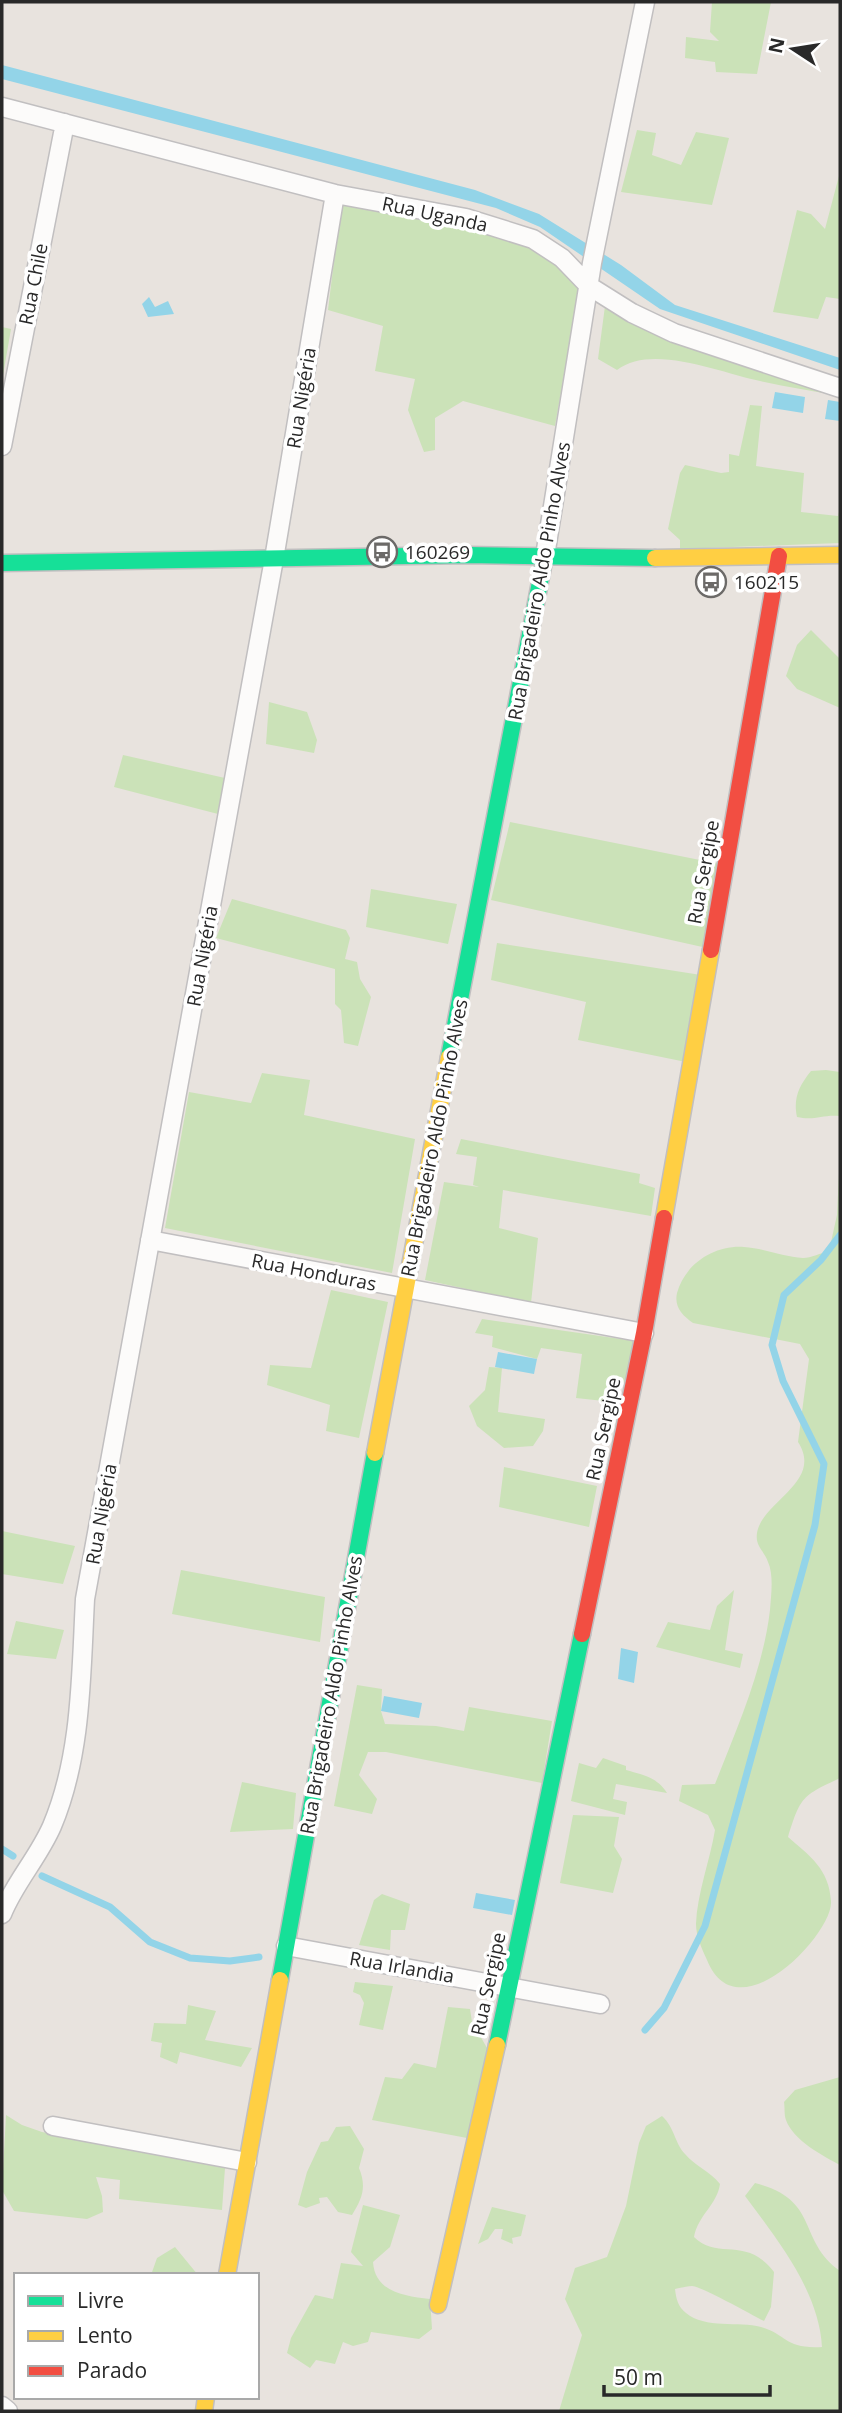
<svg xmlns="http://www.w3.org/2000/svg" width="842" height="2413" font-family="'Open Sans',sans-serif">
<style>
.green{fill:#cbe2b8}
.water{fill:#93d4e8}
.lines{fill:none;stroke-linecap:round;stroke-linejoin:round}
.stream{stroke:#93d4e8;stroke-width:7}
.street-casing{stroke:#c1bfc0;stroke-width:21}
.fast-casing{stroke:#c1bfc0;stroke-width:19}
.slow-casing{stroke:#c1bfc0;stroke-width:19}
.jam-casing{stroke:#c1bfc0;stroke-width:19}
.street{stroke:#fcfbfa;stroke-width:18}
.fast{stroke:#16e098;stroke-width:16}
.slow{stroke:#ffcf43;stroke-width:16}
.jam{stroke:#f24e42;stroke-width:16}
.labels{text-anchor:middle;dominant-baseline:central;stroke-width:7;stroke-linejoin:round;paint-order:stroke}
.street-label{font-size:19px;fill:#292929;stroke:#fff}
.poi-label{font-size:19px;fill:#292929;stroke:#fff;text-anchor:start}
</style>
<rect width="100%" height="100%" fill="#e8e3de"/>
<path class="green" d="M712,2H771L757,74L716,72L715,62L685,58L686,37L719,41L710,32Z
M637,130L656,133L652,155L681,165L696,132L729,138L712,205L621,192Z
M840,172V299L826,297L818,319L773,312L797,210L811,214L825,229Z
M341,203C414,215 537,220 579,291L555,426L463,401L435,418V450L424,452L408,410L415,379L375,371L383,326L328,310Z
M605,306L840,396C813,391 786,387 760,381C721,373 652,343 617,370L598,359Z
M2,327L11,329L2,381Z
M750,405L762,406L756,466L804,473L801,512L838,516L840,508V543L680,549V540L668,529L680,473L685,465L721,473L729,472V454L739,456Z
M811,630L840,659V708L797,689L786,676L797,645Z
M269,702L307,712L317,740L314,753L266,744Z
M123,755L225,778L218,814L114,787Z
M510,822L720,864L707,948L491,900Z
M371,889L457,904L448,944L366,927Z
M232,899L346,930L350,938L345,959L357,962L360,979L371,997L358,1046L344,1043L341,1010L335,1004V969L216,938Z
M497,943L701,975L686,1062L578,1040L586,1002L491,980Z
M826,1070L840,1072V1116C823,1114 815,1121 797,1117C793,1098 799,1086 811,1071Z
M262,1073L310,1080L304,1115L415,1139L392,1273L165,1228L189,1092L251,1103Z
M461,1139L640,1174L639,1183L655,1188L651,1216L503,1190L499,1228L538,1238L531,1303L425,1280L444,1182L479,1187L473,1185L477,1157L456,1154Z
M840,1152V1778C802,1796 801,1796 788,1837C810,1856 829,1869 831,1901C834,1933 737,2036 707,1960C702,1949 696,1936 696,1924C697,1894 710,1860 715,1830L708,1815L679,1801L682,1785L715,1784C737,1728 763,1670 770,1610C771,1596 774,1575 768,1562C764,1550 755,1547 757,1533C762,1501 824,1482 798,1442L809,1359L800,1344L693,1323C682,1315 674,1307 677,1293C685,1264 714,1245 744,1247C763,1248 783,1257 803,1258C811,1258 821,1253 829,1251L837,1215Z
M331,1290L388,1302L359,1438L326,1431L330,1405L267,1385L270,1365L311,1368Z
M482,1319L635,1341L626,1382L615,1385L613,1402L576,1398L582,1354L541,1348L537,1359L492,1347L493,1336L475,1333Z
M489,1367L502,1368L498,1412L545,1419L543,1431L533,1446L504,1448L477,1426L469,1406L485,1390Z
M504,1467L597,1486L589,1527L499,1507Z
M2,1531L75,1546L63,1584L2,1574Z
M181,1570L325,1597L320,1642L172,1614Z
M734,1590L725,1650L743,1654L740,1668L656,1647L668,1622L710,1630L717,1606Z
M16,1621L64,1630L56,1659L7,1654Z
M357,1685L382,1689L381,1711L385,1724L436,1726L464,1731L469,1707L552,1721L542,1783L386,1752H368L359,1775L377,1799L372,1814L334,1806Z
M603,1758L626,1766V1770C643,1775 657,1777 667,1793L616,1784L613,1799L627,1802L625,1815L571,1801L579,1763L596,1768Z
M242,1782L296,1793L293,1829L230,1832Z
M573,1815L619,1817L614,1846L622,1859L613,1893L560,1883Z
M382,1894L410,1904L405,1930H391L390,1950L359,1945L374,1900Z
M355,1982L393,1986L383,2030L359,2025L364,2003L360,1995L353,1992Z
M188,2005L216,2011L205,2040L252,2048L241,2067L180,2052L177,2064L160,2057L162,2043L151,2041L154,2023L186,2024Z
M448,2007L470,2009L472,2022L490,2053L467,2138L372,2120L385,2077L402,2079L414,2063L436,2068Z
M840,2077V2165C823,2156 793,2140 786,2120C784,2115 785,2108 784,2102L795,2090Z
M6,2115L22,2125L42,2132L225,2168L222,2210L119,2199L120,2180L96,2177L102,2196L103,2212L87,2219L14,2211L2,2190Z
M662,2116C675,2128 674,2142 685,2154C696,2167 710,2171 720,2184C717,2205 698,2215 694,2237C718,2261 746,2235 774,2272L771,2307L764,2321C750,2314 701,2286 692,2286C687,2286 680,2288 675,2289C676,2298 678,2307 686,2313C705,2329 739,2321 761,2327C788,2335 784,2349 822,2347C819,2291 777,2239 745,2196L755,2183C821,2200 796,2239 840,2271V2411H559L582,2335L565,2299L575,2268L607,2257L626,2206L639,2143L646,2126Z
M350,2126L364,2149L359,2168C367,2187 362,2199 352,2215L338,2212L327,2197L319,2198L320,2203L306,2208L298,2205L307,2172L321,2142L328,2141L336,2127Z
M363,2205L400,2215L390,2247L373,2262C375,2292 404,2296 430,2299L432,2329L419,2339L371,2332L368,2342L353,2346L343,2342L335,2364L316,2360L310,2368L287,2353L291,2338L315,2295L333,2299L341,2263L363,2266L351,2252Z
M492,2207L526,2215L521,2236L512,2238L513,2244L501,2239L503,2229H495L488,2239L478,2244Z
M175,2247L198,2275H151L157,2258Z"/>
<path class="water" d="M2,65L475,190L539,214L621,265L675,305L840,358V370L660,309L540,227L496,208L2,79Z
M149,297L155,307L168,301L174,314L148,317L142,304Z
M775,392L805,397L803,413L772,408Z
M828,400L840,402V421L825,419Z
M498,1352L537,1359L534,1374L495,1367Z
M621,1648L638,1652L634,1683L618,1679Z
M384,1696L422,1703L419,1718L381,1711Z
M476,1893L515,1900L512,1915L473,1908Z"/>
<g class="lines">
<path class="stream" d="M2,1849L13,1856
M42,1876L110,1907L150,1942L190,1958L230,1961L259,1957
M645,2030L664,2008L705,1926L815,1525L824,1464L783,1381L772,1345L784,1295L821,1260L840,1235"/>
<g class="street-casing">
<path id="street" d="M2,107L335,194L466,218L533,239L562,258L589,286L632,313L674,333L840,388
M2,446L65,123
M545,556L592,263L645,2
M150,1240L644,1333
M2,1914C15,1882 38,1858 52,1826C82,1755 81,1674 85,1599L274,559L335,194
M286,1946L600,2004
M53,2126L247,2162
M2,2406L8,2411"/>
</g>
<g class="fast-casing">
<path id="fast" d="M2,563L467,555L655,558
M449,1057L545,556
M280,1980L375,1453
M497,2045L582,1634"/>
</g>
<g class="slow-casing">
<path id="slow" d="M655,558L840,555
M664,1218L711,950
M375,1453L449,1057
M227,2275L280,1980
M438,2305L497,2045
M204,2411L206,2397"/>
</g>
<g class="jam-casing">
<path id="jam" d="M711,950L779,556
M582,1634L644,1333L664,1218"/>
</g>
<use href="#street" class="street"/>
<use href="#fast" class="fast"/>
<use href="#slow" class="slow"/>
<use href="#jam" class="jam"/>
</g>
<defs>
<g id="bus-ring" transform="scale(1.575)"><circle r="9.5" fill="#fff" stroke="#6c6a68" stroke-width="1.5"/><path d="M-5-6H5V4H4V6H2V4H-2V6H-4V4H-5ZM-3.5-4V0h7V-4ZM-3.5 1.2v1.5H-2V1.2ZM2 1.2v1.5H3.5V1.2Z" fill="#6c6a68"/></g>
</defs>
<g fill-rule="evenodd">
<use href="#bus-ring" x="382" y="552"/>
<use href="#bus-ring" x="711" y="582"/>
</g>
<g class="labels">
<g class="street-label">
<text transform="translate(435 214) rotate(12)">Rua Uganda</text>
<text transform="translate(33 284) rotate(-79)">Rua Chile</text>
<text transform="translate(301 398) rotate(-81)">Rua Nigéria</text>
<text transform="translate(539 581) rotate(-80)">Rua Brigadeiro Aldo Pinho Alves</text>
<text transform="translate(703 872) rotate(-80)">Rua Sergipe</text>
<text transform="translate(202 956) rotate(-80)">Rua Nigéria</text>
<text transform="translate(434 1138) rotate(-79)">Rua Brigadeiro Aldo Pinho Alves</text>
<text transform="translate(314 1272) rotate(11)">Rua Honduras</text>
<text transform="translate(603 1429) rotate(-78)">Rua Sergipe</text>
<text transform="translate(101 1514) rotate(-80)">Rua Nigéria</text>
<text transform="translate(331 1695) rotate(-80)">Rua Brigadeiro Aldo Pinho Alves</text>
<text transform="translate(402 1967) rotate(10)">Rua Irlandia</text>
<text transform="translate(488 1984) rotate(-78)">Rua Sergipe</text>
</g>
<g class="poi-label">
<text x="405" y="552">160269</text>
<text x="734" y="582">160215</text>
</g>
</g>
<rect width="842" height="2413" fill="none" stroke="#292929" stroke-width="7"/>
<rect x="14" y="2273" width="245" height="126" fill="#ffffff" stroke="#a9a9a9" stroke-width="2"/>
<rect x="28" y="2296" width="35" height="10" fill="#16e098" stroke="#a9a9a9" stroke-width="2"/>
<text x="77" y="2308" font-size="21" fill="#292929">Livre</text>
<rect x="28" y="2331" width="35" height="10" fill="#ffcf43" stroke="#a9a9a9" stroke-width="2"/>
<text x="77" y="2343" font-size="21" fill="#292929">Lento</text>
<rect x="28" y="2366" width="35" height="10" fill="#f24e42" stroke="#a9a9a9" stroke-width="2"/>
<text x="77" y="2378" font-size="21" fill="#292929">Parado</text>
<g transform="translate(793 49) rotate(282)" stroke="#ffffff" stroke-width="5" paint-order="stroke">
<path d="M0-5L12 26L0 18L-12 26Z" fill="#292929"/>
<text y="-10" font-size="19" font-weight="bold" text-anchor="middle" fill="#292929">N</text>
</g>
<path d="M604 2385v10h166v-10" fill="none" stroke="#292929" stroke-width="3.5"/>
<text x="614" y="2385" font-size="21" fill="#292929" stroke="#ffffff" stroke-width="5" paint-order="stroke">50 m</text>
</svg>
